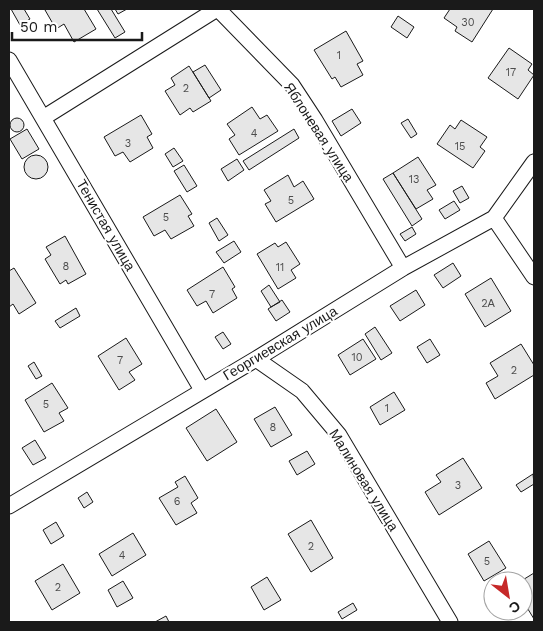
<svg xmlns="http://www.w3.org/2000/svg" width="543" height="631" font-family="'Work Sans',sans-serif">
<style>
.building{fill:#e6e6e6;stroke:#1a1a1a}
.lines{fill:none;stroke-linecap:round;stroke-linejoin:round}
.street-casing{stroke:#1a1a1a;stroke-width:17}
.street{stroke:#fff;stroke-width:15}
.labels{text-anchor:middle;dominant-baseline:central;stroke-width:4;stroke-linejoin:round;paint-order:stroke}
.number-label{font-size:11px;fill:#4d4d4d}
.street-label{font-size:14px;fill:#1a1a1a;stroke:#fff}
</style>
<rect width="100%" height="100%" fill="#fff"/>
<path class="building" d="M11,9H24L30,19L20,25Z
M48,9H84L96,29L74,42L64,24L56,29L45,10Z
M97,9H111L125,32L115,38Z
M115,9H127L118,14Z
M450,9H493L472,42L455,31L457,27L444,18Z
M398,16L414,27L407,38L391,27Z
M346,31L363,61L357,64L363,75L341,87L335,77L332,79L314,50Z
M509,48L532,64L528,70L534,75L518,99L488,78Z
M205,65L221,90L209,98L193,72Z
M189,66L211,101L193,112L190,108L180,115L165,91L175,85L171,78Z
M252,107L260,119L267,115L278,131L239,155L229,139L235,135L227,124Z
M352,109L361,123L341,136L332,121Z
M141,115L152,134L147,137L153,148L130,162L123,152L115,156L104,137Z
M10 125a7 7 0 1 1 14 0a7 7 0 1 1-14 0Z
M408,119L417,134L411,138L401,123Z
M461,120L487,137L480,147L485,151L473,168L437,144L450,125L455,129Z
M27,129L39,149L22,159L10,139Z
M294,129L299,138L249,170L243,161Z
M174,148L183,161L173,167L165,154Z
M24 167a12 12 0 1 1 24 0a12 12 0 1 1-24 0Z
M418,157L436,185L427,190L433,199L416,209L393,173Z
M237,159L244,170L228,181L221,169Z
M184,165L197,186L187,192L174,171Z
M393,173L422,219L412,226L383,179Z
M288,175L294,187L303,181L314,199L276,222L265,204L271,201L264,190Z
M462,186L469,198L460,203L453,191Z
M180,195L192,214L188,216L194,226L171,239L165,230L154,236L143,217Z
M454,201L460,210L445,219L439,210Z
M217,218L228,235L219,241L209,223Z
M412,227L416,234L405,241L400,234Z
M65,236L86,274L68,284L66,280L60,284L45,259L51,255L46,247Z
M234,241L241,252L224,263L216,252Z
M286,242L300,264L291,270L296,278L278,289L257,254L275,243L278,247Z
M453,263L461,276L443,288L434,275Z
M223,267L235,287L232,289L237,298L213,313L206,301L197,306L187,290Z
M14,268L36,303L19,314L13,304L9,307V271Z
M491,278L511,311L485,327L465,294Z
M269,285L280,302L271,307L261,291Z
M416,290L425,305L400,321L390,306Z
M282,300L290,312L276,321L268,309Z
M76,308L80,316L60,328L55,321Z
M375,327L392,353L381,360L365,334Z
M223,332L231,344L223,349L215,337Z
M126,338L142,364L129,372L135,380L119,390L98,356Z
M363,339L376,359L350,375L338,355Z
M430,339L440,355L427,363L417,347Z
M521,344L534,365V375L495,399L486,383L498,376L490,363Z
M34,362L42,376L36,379L28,366Z
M52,383L68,408L59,413L64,421L44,432L25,400Z
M394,392L405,410L380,425L370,407Z
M275,407L292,435L271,447L254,419Z
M216,409L237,442L207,461L186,428Z
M35,440L46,458L33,465L22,448Z
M307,451L315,464L297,475L289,461Z
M463,458L482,488L439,515L425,492L441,482L436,475Z
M533,474L534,484L521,492L516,485Z
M185,476L198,498L191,503L197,513L176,525L159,498L178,487L175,482Z
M87,492L93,502L84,508L78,498Z
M311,520L333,558L311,572L288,534Z
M56,522L64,536L51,544L43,530Z
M133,533L146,555L112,576L99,554Z
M489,541L506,568L484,581L468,554Z
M63,564L80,593L52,610L35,581Z
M534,573V619L523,601V581H521Z
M267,577L281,600L264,610L251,587Z
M123,581L133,598L117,607L108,590Z
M353,603L357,610L342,619L338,612Z
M166,616L169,622H155Z"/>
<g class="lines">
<g class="street-casing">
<path id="street" d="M218,9L292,85L315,120L403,268
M9,60L202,390
M43,118L217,9
M494,218L534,277
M256,359L302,391L339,435L450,622
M9,506L256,359L403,268L494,218L534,162"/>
</g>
<use href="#street" class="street"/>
</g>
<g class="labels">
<g class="number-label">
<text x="468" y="22">30</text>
<text x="339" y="55">1</text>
<text x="511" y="72">17</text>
<text x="186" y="88">2</text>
<text x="254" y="133">4</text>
<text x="128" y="143">3</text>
<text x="460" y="146">15</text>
<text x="414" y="179">13</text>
<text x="291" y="200">5</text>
<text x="166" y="217">5</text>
<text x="66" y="266">8</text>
<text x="280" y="267">11</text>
<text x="212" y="294">7</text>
<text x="488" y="303">2А</text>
<text x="357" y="357">10</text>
<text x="120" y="360">7</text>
<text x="514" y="370">2</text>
<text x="46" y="404">5</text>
<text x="387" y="408">1</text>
<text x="273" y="427">8</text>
<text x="458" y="485">3</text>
<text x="177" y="501">6</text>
<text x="311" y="546">2</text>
<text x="122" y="555">4</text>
<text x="487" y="561">5</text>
<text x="58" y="587">2</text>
</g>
<g class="street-label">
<text transform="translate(319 132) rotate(57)">Яблоневая улица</text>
<text transform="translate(106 225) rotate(60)">Тенистая улица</text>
<text transform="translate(280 343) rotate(-31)">Георгиевская улица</text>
<text transform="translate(364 480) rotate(58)">Малиновая улица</text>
</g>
</g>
<rect width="543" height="631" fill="none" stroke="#1a1a1a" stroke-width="20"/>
<g transform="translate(508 596) rotate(149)"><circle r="24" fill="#ffffff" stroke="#a3a3a3"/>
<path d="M0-4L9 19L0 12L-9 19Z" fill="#c62828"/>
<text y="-8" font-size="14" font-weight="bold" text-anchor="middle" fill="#1a1a1a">С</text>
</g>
<path d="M12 32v8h130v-8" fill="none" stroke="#1a1a1a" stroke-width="2.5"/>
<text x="20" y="32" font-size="15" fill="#1a1a1a" stroke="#ffffff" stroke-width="4" paint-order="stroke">50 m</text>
</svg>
